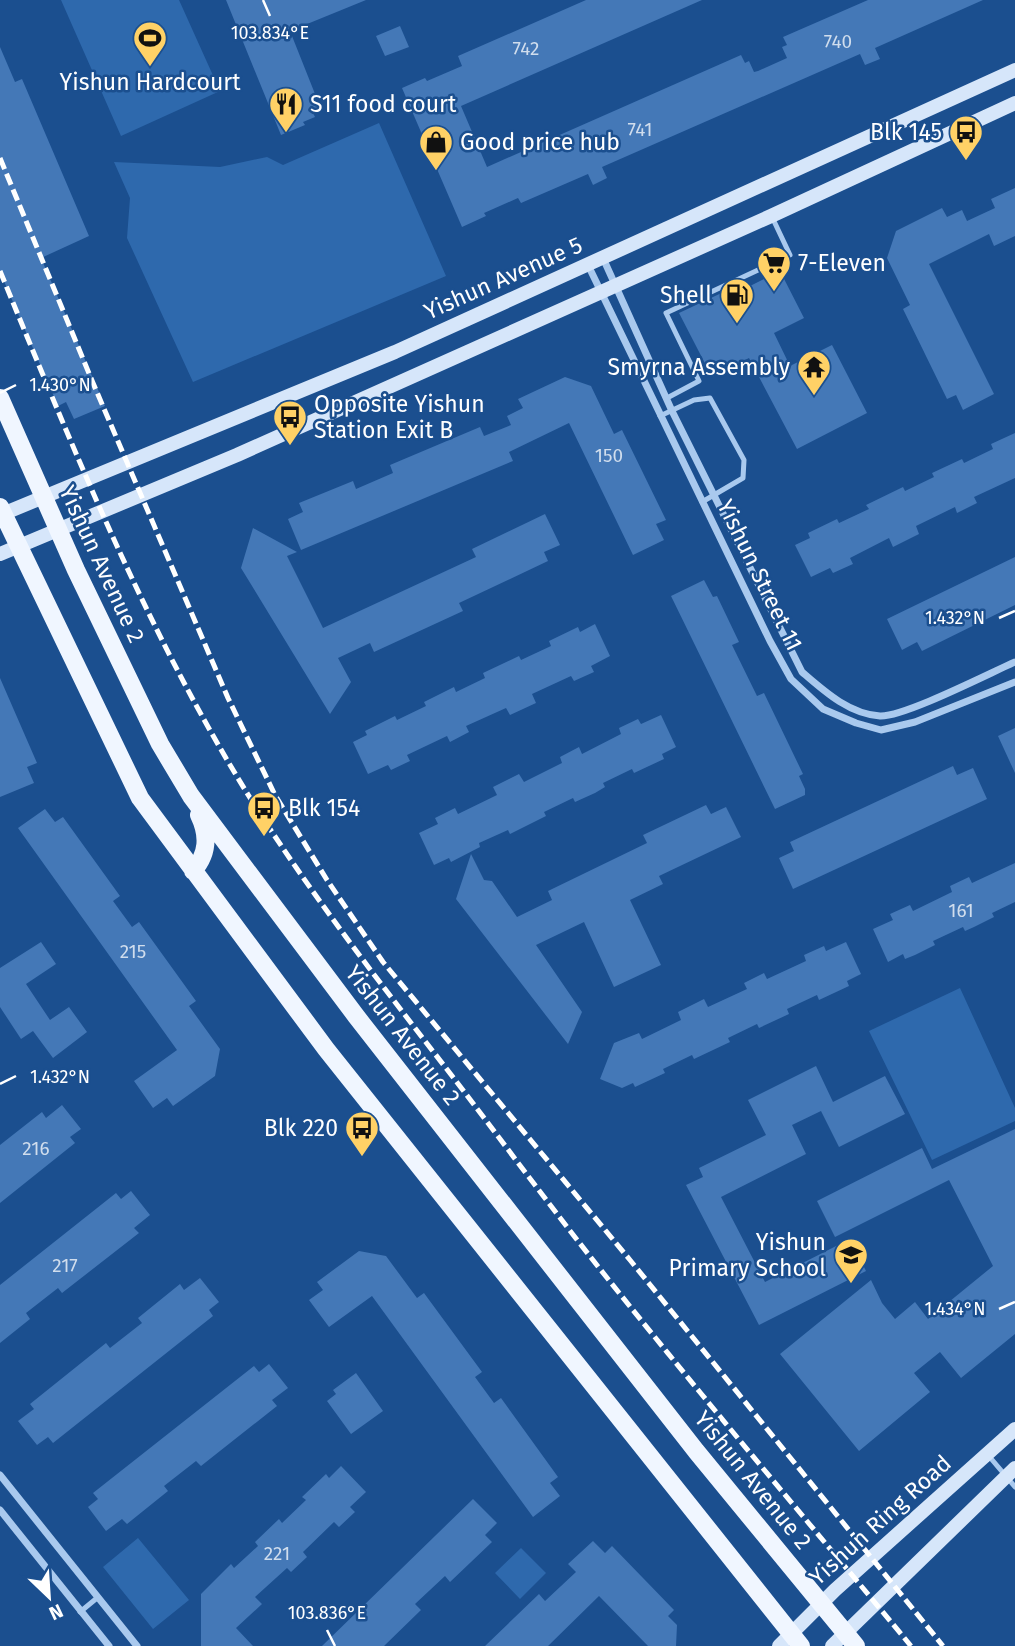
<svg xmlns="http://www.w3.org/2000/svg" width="1015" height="1646" font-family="'Fira Sans',sans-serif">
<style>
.green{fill:#2e69ad}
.building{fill:#4478b7}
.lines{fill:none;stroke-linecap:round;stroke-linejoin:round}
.service{stroke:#a9c9ee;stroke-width:5}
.minor{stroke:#a9c9ee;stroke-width:7}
.secondary{stroke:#d6e6fa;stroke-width:14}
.primary{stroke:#f0f6ff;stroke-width:18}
.rail{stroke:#fff;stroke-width:5;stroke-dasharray:12 5;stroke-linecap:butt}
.ticks{fill:none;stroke:#fff;stroke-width:2.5}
.labels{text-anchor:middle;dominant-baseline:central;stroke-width:5;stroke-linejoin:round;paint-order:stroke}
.number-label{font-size:19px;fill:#d0dded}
.poi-label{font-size:23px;fill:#fff;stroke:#1b4f8f;text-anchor:start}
.street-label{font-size:23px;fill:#fff;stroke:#1b4f8f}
.ticks-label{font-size:18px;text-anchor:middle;fill:#fff;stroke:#1b4f8f;stroke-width:5;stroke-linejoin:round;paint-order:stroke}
</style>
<rect width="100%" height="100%" fill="#1b4f8f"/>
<path class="green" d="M61,0H179L220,91L121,136Z
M379,123L446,276L193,382L127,238L130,198L114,162L220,167L267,157L283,165Z
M960,988L1015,1108V1121L932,1160L869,1031Z
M138,1538L189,1600L153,1629L103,1567Z
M521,1548L546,1573L520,1599L495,1573Z"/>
<path class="building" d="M226,0H366L290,31L321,109L313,113L315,117L303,122L305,125L281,135Z
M586,0H702L461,106L487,167L741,55L745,63L749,61L754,72L758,71L787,58L782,47L787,45L783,37L868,0H983L875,48L880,59L865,65L860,54L602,167L607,178L593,185L588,174L521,203L518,198L484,213L486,216L462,227L402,88L425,78L427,81L462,66L458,56Z
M400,26L409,47L385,56L376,36Z
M0,47L15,82L22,79L89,236L41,258L105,406L74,419L66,402L58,406L0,272Z
M1015,188V236L994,246L989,234L929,264L994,394L963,410L956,395L947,399L903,309L910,305L887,258L896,231L942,208L947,217L962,210L967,221L995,208L991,199Z
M780,271L804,318L774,333L790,366L832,345L867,413L797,449L749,358L712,377L679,313L747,281L750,286Z
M565,377L591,386L614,434L622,430L666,520L656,524L664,540L633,555L569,423L509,452L513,461L301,550L288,519L303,512L299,503L353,481L356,489L393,473L390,465L480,427L484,436L511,425L507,416L523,408L518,399Z
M1015,433V478L974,497L977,503L957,513L955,507L916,526L919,534L893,547L889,538L850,558L853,564L833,573L830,568L811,577L795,545L810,538L808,533L837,519L839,523L869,509L866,505L903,487L905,491L934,477L932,473L962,459L964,463L993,449L991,444Z
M545,514L560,545L544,552L548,561L459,603L463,611L374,652L370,643L338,658L351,682L330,714L241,568L253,528L297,552L287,556L323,628L476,557L472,549Z
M1015,557V605L922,651L917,642L902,650L887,619Z
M704,580L713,597L717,596L739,642L732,645L757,696L764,693L803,774L799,776L805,789V795L775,809L671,596Z
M595,624L610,656L591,666L594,672L574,681L571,676L532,694L536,703L510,715L506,708L466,726L469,732L450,742L447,736L407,755L410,761L391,770L388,765L368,774L353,742L367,735L365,731L395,716L397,720L426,706L424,702L454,687L456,692L485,678L483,673L519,656L521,660L551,646L549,641L578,627L580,632Z
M0,678L37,763L27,767L34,783L0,797Z
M661,715L676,747L662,754L664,759L634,773L632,769L603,783L605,787L595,793L575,802L573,798L544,812L546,816L510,834L508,830L479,843L480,847L451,862L449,858L434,865L419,833L438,824L435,818L455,808L458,814L497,795L493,787L519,774L524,782L562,763L560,757L579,747L582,754L621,734L619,728L638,719L641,724Z
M1015,728V773L998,736Z
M953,766L957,775L973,768L987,799L793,889L779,858L794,851L790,842Z
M706,805L711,814L726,807L741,837L659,876L663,884L630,900L661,965L614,987L584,922L536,945L582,1012L568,1044L456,899L471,854L484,880L492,881L517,917L552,900L548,891L647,843L643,835Z
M45,809L55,822L63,817L120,896L113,901L132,927L139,922L196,1001L189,1006L220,1049L215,1076L173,1106L167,1098L153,1108L134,1081L177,1050L18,828Z
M1015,863V902L992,913L994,917L974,927L965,931L963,927L933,941L935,945L915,955L905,959L903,954L888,962L873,929L893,920L890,914L910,905L913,911L952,892L950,886L969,877L972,883Z
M41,942L56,964L26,984L50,1020L69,1007L87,1032L53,1058L33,1031L21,1039L0,1007V968Z
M846,942L861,974L847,981L849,986L819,1000L817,995L787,1009L789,1014L759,1028L757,1024L728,1038L730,1042L694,1059L692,1055L663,1069L665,1073L635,1087L633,1083L622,1088L600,1079L614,1043L639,1033L642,1039L681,1020L678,1012L704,999L708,1007L747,989L744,983L764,973L767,979L806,961L804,955L824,946L826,951Z
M816,1066L833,1102L885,1076L905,1114L839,1147L821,1111L792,1125L806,1154L721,1197L765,1282L850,1239L866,1271L759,1325L686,1185L703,1177L699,1168L766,1135L748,1100Z
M62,1105L81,1129L70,1137L75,1143L0,1203V1145L42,1112L46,1118Z
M1015,1129V1334L961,1378L940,1352L914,1373L930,1392L859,1451L780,1354L871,1280L882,1303L895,1319L915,1302L928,1319L993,1266L949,1180L835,1237L817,1201L922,1148L932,1169Z
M131,1191L150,1215L134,1228L139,1233L62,1293L58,1288L26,1313L30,1319L0,1343V1285L116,1193L121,1199Z
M359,1251L386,1256L417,1298L424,1293L482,1372L475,1377L494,1403L501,1398L558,1477L550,1483L560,1496L533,1517L372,1296L329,1327L309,1300L323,1290L317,1282Z
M200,1278L219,1302L209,1310L213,1316L53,1443L48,1437L37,1445L18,1421L34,1409L30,1404L106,1343L110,1348L142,1323L138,1318L180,1284L184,1290Z
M269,1364L288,1388L272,1400L277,1406L201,1466L196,1461L164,1486L168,1491L127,1524L122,1519L106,1531L88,1507L98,1499L93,1493L254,1366L259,1372Z
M356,1373L383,1411L351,1434L327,1401L336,1394L333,1390Z
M341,1466L366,1492L350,1507L355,1512L339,1527L334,1522L303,1552L307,1557L291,1572L287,1568L255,1597L262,1604L236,1628L253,1646H201V1594L231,1564L234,1568L258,1546L255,1542L279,1519L282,1523L306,1500L302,1497L326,1474L329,1478Z
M473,1499L497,1523L485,1535L492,1542L450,1582L445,1576L415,1604L421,1610L384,1646H322Z
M593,1541L605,1553L612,1546L674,1610L668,1616L677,1625L676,1646H648L599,1596L548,1646H485L539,1594L545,1601L576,1572L568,1564Z"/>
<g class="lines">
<path class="service" d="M667,398L699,381L666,313L790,255L773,219
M660,416L694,400L710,398L744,460L743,478L702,502
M988,1455L1015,1487
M80,1612L97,1598"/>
<path class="minor" d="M603,258L672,411L802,672C824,691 849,714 880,716C904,717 988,674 1015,662
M588,265L770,641L791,679L823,709L856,723L881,730L915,722L1015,682
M0,1475L137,1646
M0,1510L109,1646"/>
<path class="secondary" d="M0,515L395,352L1015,70
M0,554L237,455L771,216L1015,103
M779,1646L835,1590L1015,1429
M832,1646L1015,1468"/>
<path class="primary" d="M0,398L76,570L160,744L191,796L356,1016L696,1451L856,1646
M0,507L140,798L326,1049L801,1646
M193,871C208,854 209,836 199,815"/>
<path class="rail" d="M0,158L93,383L228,698L275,795L327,880L383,962L630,1260L943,1646
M0,271C76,455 151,643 259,812C322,910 395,1002 466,1094C513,1156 560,1219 608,1279C707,1403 810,1524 911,1646"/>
</g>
<path class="ticks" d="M263,0L270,16M0,393L16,385M999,618L1015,611M0,1084L16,1076M999,1309L1015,1302M327,1630L335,1646"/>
<defs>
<g id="stadium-pin" transform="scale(1.75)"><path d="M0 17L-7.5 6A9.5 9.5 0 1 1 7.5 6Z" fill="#ffd166" stroke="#1b4f8f"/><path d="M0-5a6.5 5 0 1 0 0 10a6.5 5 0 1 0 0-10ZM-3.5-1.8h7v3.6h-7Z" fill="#111"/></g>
<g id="restaurant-pin" transform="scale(1.75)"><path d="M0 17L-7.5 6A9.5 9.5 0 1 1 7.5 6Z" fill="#ffd166" stroke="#1b4f8f"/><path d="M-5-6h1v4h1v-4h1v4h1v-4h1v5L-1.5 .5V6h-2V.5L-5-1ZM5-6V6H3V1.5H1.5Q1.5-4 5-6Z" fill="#111"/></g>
<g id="bus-pin" transform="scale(1.75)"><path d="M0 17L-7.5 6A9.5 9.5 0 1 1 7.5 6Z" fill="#ffd166" stroke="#1b4f8f"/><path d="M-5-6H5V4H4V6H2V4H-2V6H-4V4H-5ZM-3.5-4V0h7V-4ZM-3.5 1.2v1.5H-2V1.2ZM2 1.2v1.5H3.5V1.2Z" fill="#111"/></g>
<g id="shop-pin" transform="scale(1.75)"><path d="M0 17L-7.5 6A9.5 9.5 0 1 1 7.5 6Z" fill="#ffd166" stroke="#1b4f8f"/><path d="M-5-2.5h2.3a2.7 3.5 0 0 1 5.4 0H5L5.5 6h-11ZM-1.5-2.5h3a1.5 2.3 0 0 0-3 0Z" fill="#111"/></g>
<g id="supermarket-pin" transform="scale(1.75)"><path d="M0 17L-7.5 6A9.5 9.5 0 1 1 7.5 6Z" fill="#ffd166" stroke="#1b4f8f"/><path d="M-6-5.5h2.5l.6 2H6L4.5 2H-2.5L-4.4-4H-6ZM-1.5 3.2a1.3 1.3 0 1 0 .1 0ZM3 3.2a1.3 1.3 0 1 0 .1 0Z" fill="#111"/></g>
<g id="fuel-pin" transform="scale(1.75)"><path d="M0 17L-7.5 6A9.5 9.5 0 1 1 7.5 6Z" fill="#ffd166" stroke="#1b4f8f"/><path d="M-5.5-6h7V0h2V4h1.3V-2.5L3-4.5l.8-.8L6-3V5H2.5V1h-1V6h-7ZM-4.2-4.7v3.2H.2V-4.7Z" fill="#111"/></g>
<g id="temple-pin" transform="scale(1.75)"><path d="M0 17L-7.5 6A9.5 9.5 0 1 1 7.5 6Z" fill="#ffd166" stroke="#1b4f8f"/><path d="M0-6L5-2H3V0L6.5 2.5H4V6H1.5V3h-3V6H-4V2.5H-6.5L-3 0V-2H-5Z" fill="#111"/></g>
<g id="school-pin" transform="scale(1.75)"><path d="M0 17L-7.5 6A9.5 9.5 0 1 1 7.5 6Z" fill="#ffd166" stroke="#1b4f8f"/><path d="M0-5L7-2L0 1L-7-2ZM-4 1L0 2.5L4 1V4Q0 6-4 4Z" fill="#111"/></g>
</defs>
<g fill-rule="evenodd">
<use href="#stadium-pin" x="150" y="38"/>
<use href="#restaurant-pin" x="286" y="104"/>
<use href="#bus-pin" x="966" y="132"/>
<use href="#shop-pin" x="436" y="142"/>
<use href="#supermarket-pin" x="774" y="263"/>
<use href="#fuel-pin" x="737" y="295"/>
<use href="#temple-pin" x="814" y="367"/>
<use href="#bus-pin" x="290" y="417"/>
<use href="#bus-pin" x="264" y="808"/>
<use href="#bus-pin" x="362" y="1128"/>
<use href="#school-pin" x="851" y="1255"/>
</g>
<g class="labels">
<g class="number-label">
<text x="838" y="41">740</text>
<text x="526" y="48">742</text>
<text x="640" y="129">741</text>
<text x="609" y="455">150</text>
<text x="961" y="910">161</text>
<text x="133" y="951">215</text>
<text x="36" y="1148">216</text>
<text x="65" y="1265">217</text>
<text x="277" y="1553">221</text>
</g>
<g class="poi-label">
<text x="150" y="82" text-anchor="middle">Yishun Hardcourt</text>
<text x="310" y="104">S11 food court</text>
<text x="942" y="132" text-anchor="end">Blk 145</text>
<text x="460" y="142">Good price hub</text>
<text x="798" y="263">7-Eleven</text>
<text x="712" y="295" text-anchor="end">Shell</text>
<text x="790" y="367" text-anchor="end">Smyrna Assembly</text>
<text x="314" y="404">Opposite Yishun<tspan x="314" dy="26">Station Exit B</tspan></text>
<text x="288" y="808">Blk 154</text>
<text x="338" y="1128" text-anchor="end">Blk 220</text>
<text x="826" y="1242" text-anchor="end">Yishun<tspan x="826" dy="26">Primary School</tspan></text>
</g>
<g class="street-label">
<text transform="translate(503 278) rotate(-24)">Yishun Avenue 5</text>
<text transform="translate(102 564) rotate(65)">Yishun Avenue 2</text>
<text transform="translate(760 575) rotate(64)">Yishun Street 11</text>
<text transform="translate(403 1035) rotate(52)">Yishun Avenue 2</text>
<text transform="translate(753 1480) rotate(51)">Yishun Avenue 2</text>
<text transform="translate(880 1520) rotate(-42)">Yishun Ring Road</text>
</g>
</g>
<g class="ticks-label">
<text x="270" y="39">103.834°E</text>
<text x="60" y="391">1.430°N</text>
<text x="955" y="624">1.432°N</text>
<text x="60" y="1083">1.432°N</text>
<text x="955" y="1315">1.434°N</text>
<text x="327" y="1619">103.836°E</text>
</g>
<g transform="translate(49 1597) rotate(155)" stroke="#1b4f8f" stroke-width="5" paint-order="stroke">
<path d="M0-5L12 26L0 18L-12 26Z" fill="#ffffff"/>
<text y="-10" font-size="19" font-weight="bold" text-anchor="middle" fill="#ffffff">N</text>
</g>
</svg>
